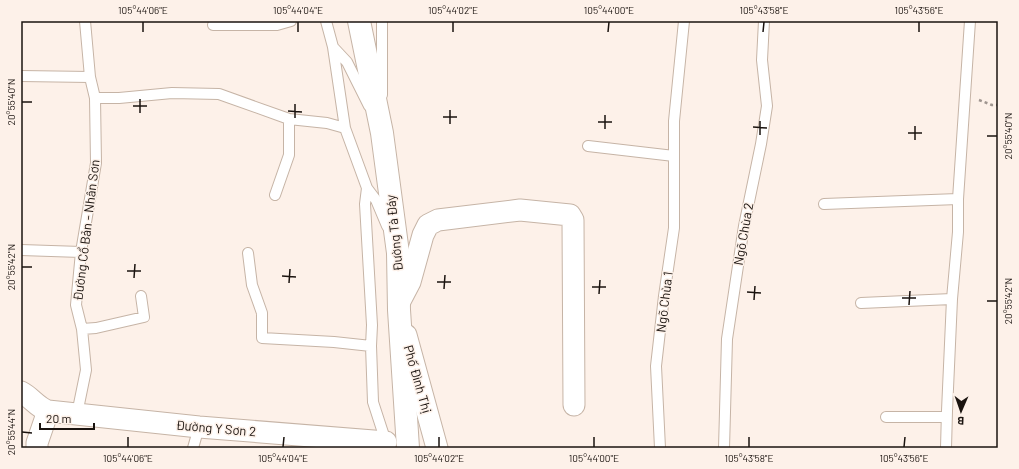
<svg xmlns="http://www.w3.org/2000/svg" width="1019" height="469" font-family="Barlow,sans-serif">
<style>
.lines{fill:none;stroke-linecap:round;stroke-linejoin:round}
.lane-casing{stroke:#c6b4a6;stroke-width:12}
.street-casing{stroke:#c6b4a6;stroke-width:23}
.secondary-casing{stroke:#c6b4a6;stroke-width:24}
.path{stroke:#9f958f;stroke-width:2.5;stroke-dasharray:3 3;stroke-linecap:butt}
.lane{stroke:#fff;stroke-width:10}
.street{stroke:#fff;stroke-width:21}
.secondary{stroke:#fff;stroke-width:22}
.ticks{fill:none;stroke:#1a130f;stroke-width:1.5}
.labels{text-anchor:middle;dominant-baseline:central;stroke-width:3;stroke-linejoin:round;paint-order:stroke}
.street-label{font-size:13px;fill:#1a130f;stroke:#fdf1e9}
.neatline{fill:none;stroke:#1a130f;stroke-width:1.5}
.ticks-label{font-size:10px;text-anchor:middle;fill:#1a130f}
</style>
<rect width="100%" height="100%" fill="#fdf1e9"/>
<g class="lines">
<g class="lane-casing">
<path id="lane" d="M326,21L333,47L345,128L367,188L376,200L387,226
M382,21V95
M213,25H277L291,21
M333,47L347,62L369,106
M21,76L90,77
M95,98H119L172,93L219,94L289,119L327,123L345,128
M588,146L674,156
M367,188L365,204L372,325L371,346
M275,195L289,155V119
M824,204L958,199
M21,250L81,252
M248,253L252,285L262,313V338L334,342L371,346L373,402L386,442
M861,303L952,299
M82,329L96,328L144,317L141,296
M77,414L86,370L82,329L76,305L81,252L96,163L95,98L90,77L85,21
M886,417H946
M193,448L199,427
M660,448L656,366L664,296L674,228V121L684,21
M724,448L727,339L744,226L761,144L767,106L762,60L764,21
M946,448L947,411L952,299L958,232V199L970,21"/>
</g>
<g class="street-casing">
<path id="street" d="M399,303L410,282L423,235L428,225L438,220L520,210L570,215L573,220L574,405
M406,335L437,448
M21,392C31,397 37,407 48,411L199,427L386,442L384,448
M37,448V443L48,411"/>
</g>
<g class="secondary-casing">
<path id="secondary" d="M359,21L382,133L398,253L399,310L408,448"/>
</g>
<path class="path" d="M979,100L992,105H998"/>
<use href="#lane" class="lane"/>
<use href="#street" class="street"/>
<use href="#secondary" class="secondary"/>
</g>
<path class="ticks" d="M143,32V22M298,32V22M453,32V22M608,32L609,22M763,32L764,22M919,32V22M22,102H32M133,106H147M288,111L302,112M140,113V99M443,117H457M295,118V104M598,122H612M450,124V110M753,127L767,128M605,129V115M908,133H922M760,135V121M987,136H997M915,140V126M22,267H32M127,271H141M282,276L296,277M134,278L135,264M437,282H451M289,283L290,269M592,287H606M444,289L445,275M747,292L761,293M599,294L600,280M902,298H916M754,300L755,286M987,301H997M909,305L910,291M22,432L32,433M128,447V437M283,447L284,437M439,447V437M594,447V437M749,447V437M904,447L905,437"/>
<g class="labels">
<g class="street-label">
<text transform="translate(86 230) rotate(-83)">Đường Cổ Bản - Nhân Sơn</text>
<text transform="translate(394 233) rotate(-96)">Đường Tà Đáy</text>
<text transform="translate(743 234) rotate(-80)">Ngõ Chùa 2</text>
<text transform="translate(664 302) rotate(-83)">Ngõ Chùa 1</text>
<text transform="translate(418 379) rotate(74)">Phố Đình Thị</text>
<text transform="translate(216 428) rotate(5)">Đường Y Sơn 2</text>
</g>
</g>
<rect width="1019" height="469" fill="none" stroke="#fdf1e9" stroke-width="44"/>
<g transform="translate(961 411) rotate(182)" stroke="#fdf1e9" stroke-width="3" paint-order="stroke">
<path d="M0-3L7 15L0 10L-7 15Z" fill="#1a130f"/>
<text y="-6" font-size="11" font-weight="bold" text-anchor="middle" fill="#1a130f">B</text>
</g>
<path d="M40 423v6h54v-6" fill="none" stroke="#1a130f" stroke-width="2"/>
<text x="46" y="423" font-size="12" fill="#1a130f" stroke="#fdf1e9" stroke-width="3" paint-order="stroke">20 m</text>
<rect x="22" y="22" width="975" height="425" class="neatline"/>
<g class="ticks-label">
<text x="143" y="14">105°44'06"E</text>
<text x="298" y="14">105°44'04"E</text>
<text x="453" y="14">105°44'02"E</text>
<text x="609" y="14">105°44'00"E</text>
<text x="764" y="14">105°43'58"E</text>
<text x="919" y="14">105°43'56"E</text>
<text transform="translate(11 102) rotate(-90)" y="4">20°55'40"N</text>
<text transform="translate(1008 136) rotate(-90)" y="4">20°55'40"N</text>
<text transform="translate(11 267) rotate(-90)" y="4">20°55'42"N</text>
<text transform="translate(1008 301) rotate(-90)" y="4">20°55'42"N</text>
<text transform="translate(11 432) rotate(-90)" y="4">20°55'44"N</text>
<text x="128" y="462">105°44'06"E</text>
<text x="283" y="462">105°44'04"E</text>
<text x="439" y="462">105°44'02"E</text>
<text x="594" y="462">105°44'00"E</text>
<text x="749" y="462">105°43'58"E</text>
<text x="904" y="462">105°43'56"E</text>
</g>
</svg>
